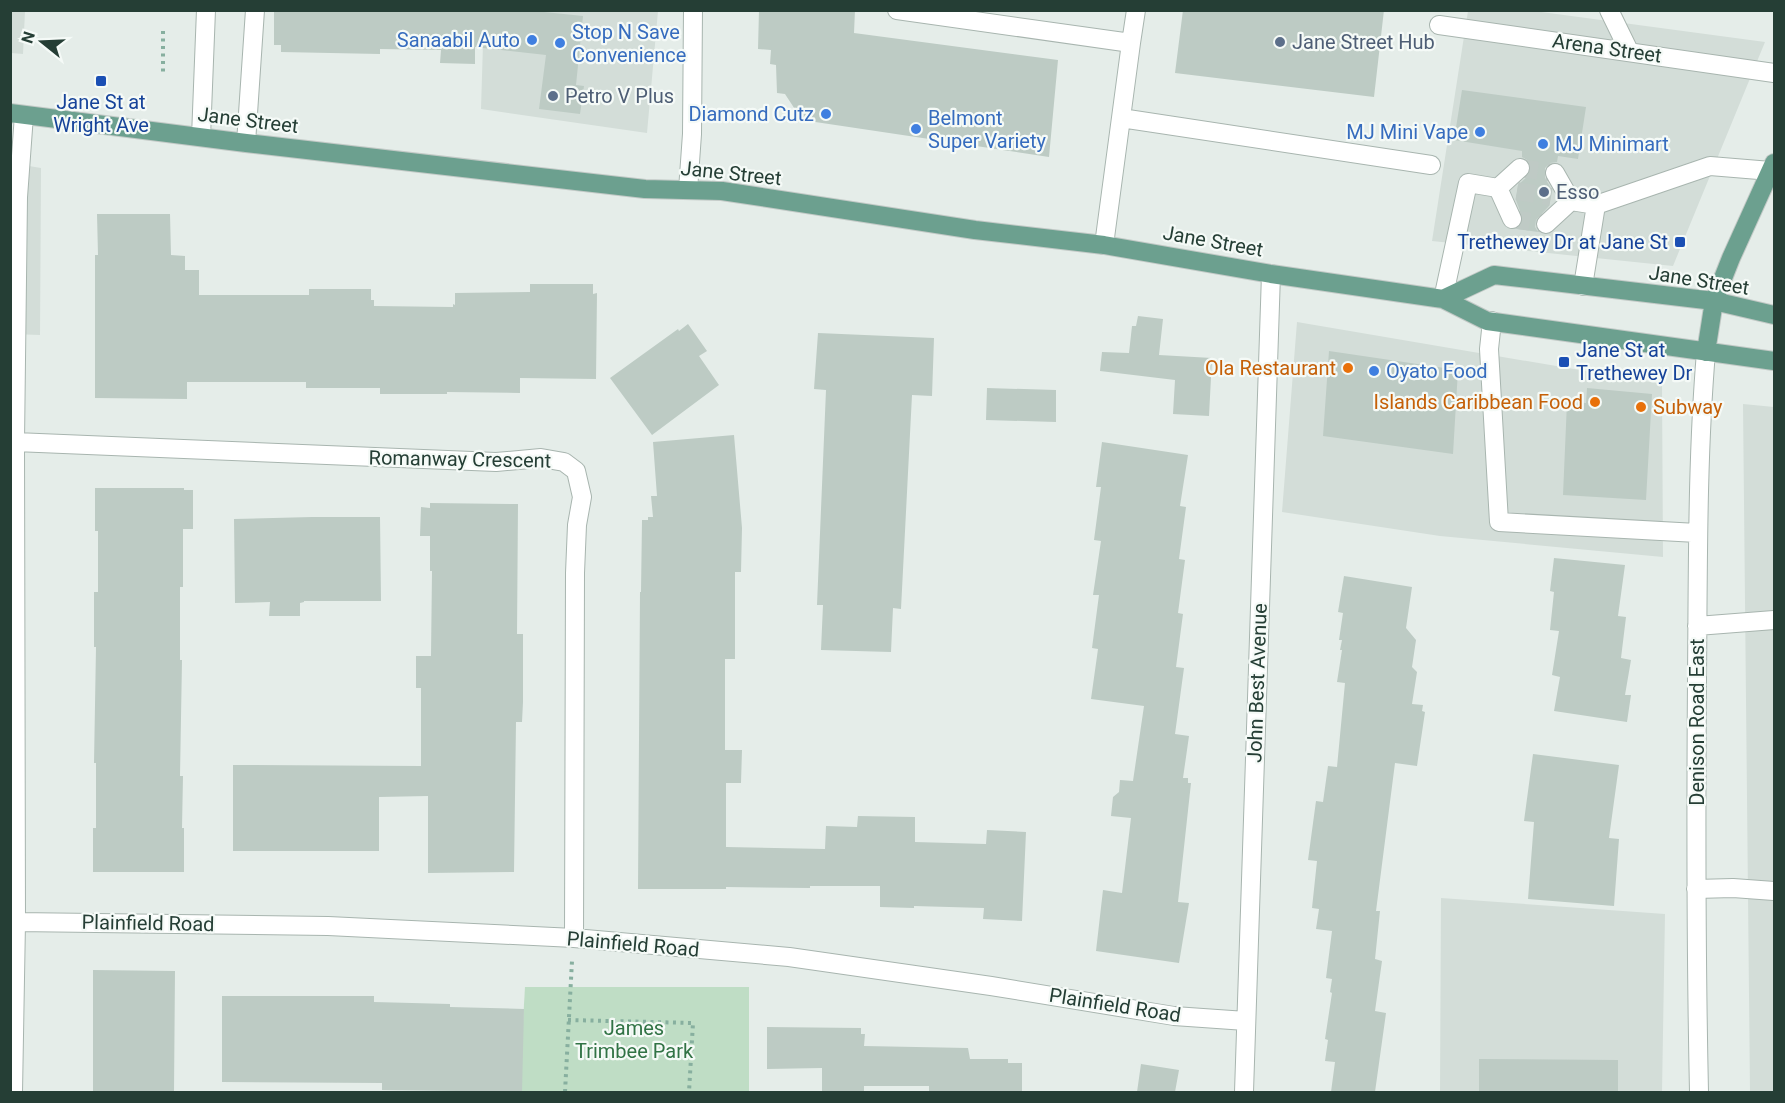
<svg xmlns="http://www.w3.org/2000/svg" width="1785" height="1103" font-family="Roboto,sans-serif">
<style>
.built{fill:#d3ddd8}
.green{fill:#bfddc5}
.building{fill:#bdcbc4}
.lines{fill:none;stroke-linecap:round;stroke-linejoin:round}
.minor-tunnel{stroke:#bfcac5;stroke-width:18;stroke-dasharray:18 9;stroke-linecap:butt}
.minor-casing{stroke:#a8b5af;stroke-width:20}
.major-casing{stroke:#c2c9c6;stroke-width:20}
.path{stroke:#87af9f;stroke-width:4;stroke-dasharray:3 4.5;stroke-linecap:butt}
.minor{stroke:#fff;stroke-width:18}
.major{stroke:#6ca08f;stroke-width:18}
.shop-dot{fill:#3f7fe0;stroke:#f5faf7;stroke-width:2}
.service-dot{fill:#5c6f8a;stroke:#f5faf7;stroke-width:2}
.transit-dot{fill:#1a4fb4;stroke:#f5faf7;stroke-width:2}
.food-dot{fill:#e8710a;stroke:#f5faf7;stroke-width:2}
.labels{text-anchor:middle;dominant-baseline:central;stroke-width:4.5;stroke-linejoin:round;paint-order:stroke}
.shop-label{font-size:20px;fill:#366cbe;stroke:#f5faf7;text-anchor:start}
.service-label{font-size:20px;fill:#4e5e75;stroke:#f5faf7;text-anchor:start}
.street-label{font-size:20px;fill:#253e35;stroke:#f5faf7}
.transit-label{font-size:20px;fill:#164399;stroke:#f5faf7}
.food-label{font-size:20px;fill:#c56008;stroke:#f5faf7;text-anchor:end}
.park-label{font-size:20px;fill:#317345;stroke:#f5faf7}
</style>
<rect width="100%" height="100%" fill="#e5ede9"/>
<path class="built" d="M11,10L25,11L23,54L11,53Z
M484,11H658L647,133L481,109Z
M1468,11H1534L1765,42L1673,266L1432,241Z
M11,163L41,168L40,335L11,334Z
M1297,322L1662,384L1663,557L1440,536L1282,512Z
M1743,404L1774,407V1092H1750Z
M1441,898L1665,914L1662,1092H1440Z"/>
<path class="green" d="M525,987H749V1092H519Z"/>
<path class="building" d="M274,10H525L583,16L576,85L584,86L580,114L539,109L546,55L475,47V64L440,63L441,50L380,49V54L281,52V45H274Z
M759,10H855L854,33L1058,60L1049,157L802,120L785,94L777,93L776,65L770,64L771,50L758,49Z
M1183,10H1384L1374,97L1175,73Z
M1462,90L1586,107L1578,159L1558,156L1557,162L1550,163L1545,168V178L1552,190L1549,206L1536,220L1535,227L1538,232L1517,229L1521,225L1523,220L1516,200L1518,185L1528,176L1531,171L1529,161L1522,157V151L1454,140Z
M97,214H170L171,255L185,256V270H199V295H309V289H371V300H374V306L453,307V304L455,305V293L530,292V284H593V294L597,293L596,379L520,378V393L447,392V394H380V388H306V382H187V399L95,398V255H98Z
M1138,316L1163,319L1159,355L1212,358L1209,416L1173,414L1175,380L1100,371L1102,352L1129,353L1132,326H1136Z
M688,324L707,351L699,356L719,385L652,435L610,378L678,329L679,331Z
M818,333L934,338L932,396L912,395L901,609L893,608L891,652L821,650L823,605H817L826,390L814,389Z
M1329,351L1458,370L1453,454L1323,436Z
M987,388L1056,390V422L986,420Z
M1587,388L1652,394L1646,500L1563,495L1567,402L1586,403Z
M734,435L742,528L741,572H735V659H725V750H742L741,783H726V847L825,849L826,826L857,827L858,816L915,817V842L986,844L987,830L1026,832L1022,921L983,919L984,908L914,906V908L880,907V886H810V888L726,887V889H638L640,592H641L642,520H648V517H653L651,496H657L653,442Z
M1102,442L1188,455L1180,506L1186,507L1179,559L1185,560L1178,613L1183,614L1176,667L1184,668L1175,734L1189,736L1183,778H1188V783H1191L1178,902L1189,903L1179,963L1096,951L1103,890L1122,893L1131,818L1111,816L1113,797L1119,792L1120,780L1133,781L1144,706L1091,699L1098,649L1092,648L1099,595H1093L1101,541L1094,540L1101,487H1096Z
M95,488H184V490H193V529H183V587H180V660H182L180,776H183L182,828H184V872H93V828H96V763H94L96,647H94V592H98V531H95Z
M430,503L518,504L517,634H523V702L522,722H516L514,872L428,873V796L379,797V851H233V765L421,766V688H416V656H431L432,571H430V536H420L421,507L430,508Z
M312,517H380L381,601H304V602L300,603V616H269L270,602L235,603L234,519Z
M1554,558L1625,565L1618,616L1626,617L1621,658L1631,660L1625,695H1631L1627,722L1554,711L1560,677L1552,675L1559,631L1550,630L1554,592L1550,591Z
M1344,576L1412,587L1406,628L1416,640L1412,667L1417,672L1412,704L1423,705L1422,711L1425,712L1417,766L1395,763L1376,911H1380L1375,959L1382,961L1375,1011L1386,1013L1375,1092H1331L1335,1062L1325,1061L1328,1040L1325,1039L1332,993L1330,992L1332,979L1326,978L1332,931L1316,929L1319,909L1312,908L1317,861L1308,860L1316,801L1323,802L1328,766L1337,767L1345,683L1337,682L1342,650H1340L1342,640H1339L1343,613L1338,612Z
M1533,754L1619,765L1609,838L1619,839L1614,906L1528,899L1534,822L1524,821Z
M93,970L175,971L174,1092H93Z
M222,996H374V1002L450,1004V1007L524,1009L522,1092H456V1091L382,1090V1083L222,1082Z
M767,1027L861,1028V1034H865L864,1046L968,1048L970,1059H1008V1063H1022V1092H929V1086H864V1092H822V1068L767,1069Z
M1479,1059L1618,1060V1092H1479Z
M1141,1064L1179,1070L1175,1092H1137Z"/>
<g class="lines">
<path class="minor-tunnel" d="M1520,168L1555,173
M1517,191L1551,197
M1512,219L1546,224"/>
<g class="minor-casing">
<path id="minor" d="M897,10L1131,43L1104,245
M1609,10L1629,51
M1439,25L1774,73
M1131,43L1136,10
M1121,118L1431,165
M201,137L206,10
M246,143L255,10
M1555,173L1571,201
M1498,188L1520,168
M688,190L692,134L693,10
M1546,224L1571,201L1596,205L1710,166L1771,171
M1583,286L1596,205
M1443,299L1468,183L1498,188L1512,219
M1492,321L1489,349L1499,522L1697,533
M15,442L496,462L541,458L564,462L576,471L582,497L577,525L575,573L574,938
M1697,626L1774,620
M1696,889L1733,888L1774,891
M16,922L328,926L574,938L789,957L991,986L1174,1016L1246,1021
M13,1092L16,922L15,442L18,197L24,115
M1244,1092L1271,274
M1699,1092C1696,955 1696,817 1697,679C1698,570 1697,460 1706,352"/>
</g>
<g class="major-casing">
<path id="major" d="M10,113L246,143L645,189L722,191L975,230L1104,245L1271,274L1443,299L1487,321L1774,361
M1443,299L1494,275L1714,301L1774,315
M1706,352L1714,301L1731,258L1774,163"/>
</g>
<path class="path" d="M163,31V75
M568,1020L693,1023L689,1092
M565,1092L572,961"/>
<use href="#minor" class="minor"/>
<use href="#major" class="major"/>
</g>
<g class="shop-dot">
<circle cx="532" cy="40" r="6"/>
<circle cx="560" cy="43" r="6"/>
<circle cx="826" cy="114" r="6"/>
<circle cx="916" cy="129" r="6"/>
<circle cx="1480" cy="132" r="6"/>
<circle cx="1543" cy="144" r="6"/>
<circle cx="1374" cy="371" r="6"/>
</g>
<g class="service-dot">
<circle cx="1280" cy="42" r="6"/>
<circle cx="553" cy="96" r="6"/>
<circle cx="1544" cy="192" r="6"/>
</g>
<g class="transit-dot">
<rect x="95" y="75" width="12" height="12" rx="3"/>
<rect x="1674" y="236" width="12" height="12" rx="3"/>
<rect x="1558" y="356" width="12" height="12" rx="3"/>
</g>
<g class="food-dot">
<circle cx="1348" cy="368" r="6"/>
<circle cx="1595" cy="402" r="6"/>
<circle cx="1641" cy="407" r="6"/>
</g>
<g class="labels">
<g class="shop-label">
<text x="572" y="32">Stop N Save<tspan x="572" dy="23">Convenience</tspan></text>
<text x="520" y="40" text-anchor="end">Sanaabil Auto</text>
<text x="814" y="114" text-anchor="end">Diamond Cutz</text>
<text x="928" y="118">Belmont<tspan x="928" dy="23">Super Variety</tspan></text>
<text x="1468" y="132" text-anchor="end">MJ Mini Vape</text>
<text x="1555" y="144">MJ Minimart</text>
<text x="1386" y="371">Oyato Food</text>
</g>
<g class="service-label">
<text x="1292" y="42">Jane Street Hub</text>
<text x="565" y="96">Petro V Plus</text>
<text x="1556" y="192">Esso</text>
</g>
<g class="street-label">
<text transform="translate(1607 48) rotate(8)">Arena Street</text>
<text transform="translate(248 120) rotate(7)">Jane Street</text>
<text transform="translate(731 173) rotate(6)">Jane Street</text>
<text transform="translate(1213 241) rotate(10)">Jane Street</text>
<text transform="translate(1699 280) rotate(9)">Jane Street</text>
<text transform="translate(460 459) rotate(1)">Romanway Crescent</text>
<text transform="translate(1257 683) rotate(-88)">John Best Avenue</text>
<text transform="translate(1697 722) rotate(-90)">Denison Road East</text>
<text transform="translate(148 923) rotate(1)">Plainfield Road</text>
<text transform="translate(633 944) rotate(5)">Plainfield Road</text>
<text transform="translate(1115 1005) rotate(9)">Plainfield Road</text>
</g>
<g class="transit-label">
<text x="101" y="102">Jane St at<tspan x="101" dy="23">Wright Ave</tspan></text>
<text x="1668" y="242" text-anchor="end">Trethewey Dr at Jane St</text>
<text x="1576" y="350" text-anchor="start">Jane St at<tspan x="1576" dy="23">Trethewey Dr</tspan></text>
</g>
<g class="food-label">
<text x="1336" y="368">Ola Restaurant</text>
<text x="1583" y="402">Islands Caribbean Food</text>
<text x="1653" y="407" text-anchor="start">Subway</text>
</g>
<g class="park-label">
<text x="634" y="1028">James<tspan x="634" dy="23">Trimbee Park</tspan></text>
</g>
</g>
<rect width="1785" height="1103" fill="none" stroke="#253e35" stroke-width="24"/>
<g transform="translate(42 42) rotate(288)" stroke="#f5faf7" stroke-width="4.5" paint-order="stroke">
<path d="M0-4.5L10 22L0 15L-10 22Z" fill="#253e35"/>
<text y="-9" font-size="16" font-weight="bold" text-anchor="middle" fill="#253e35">N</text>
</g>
</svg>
